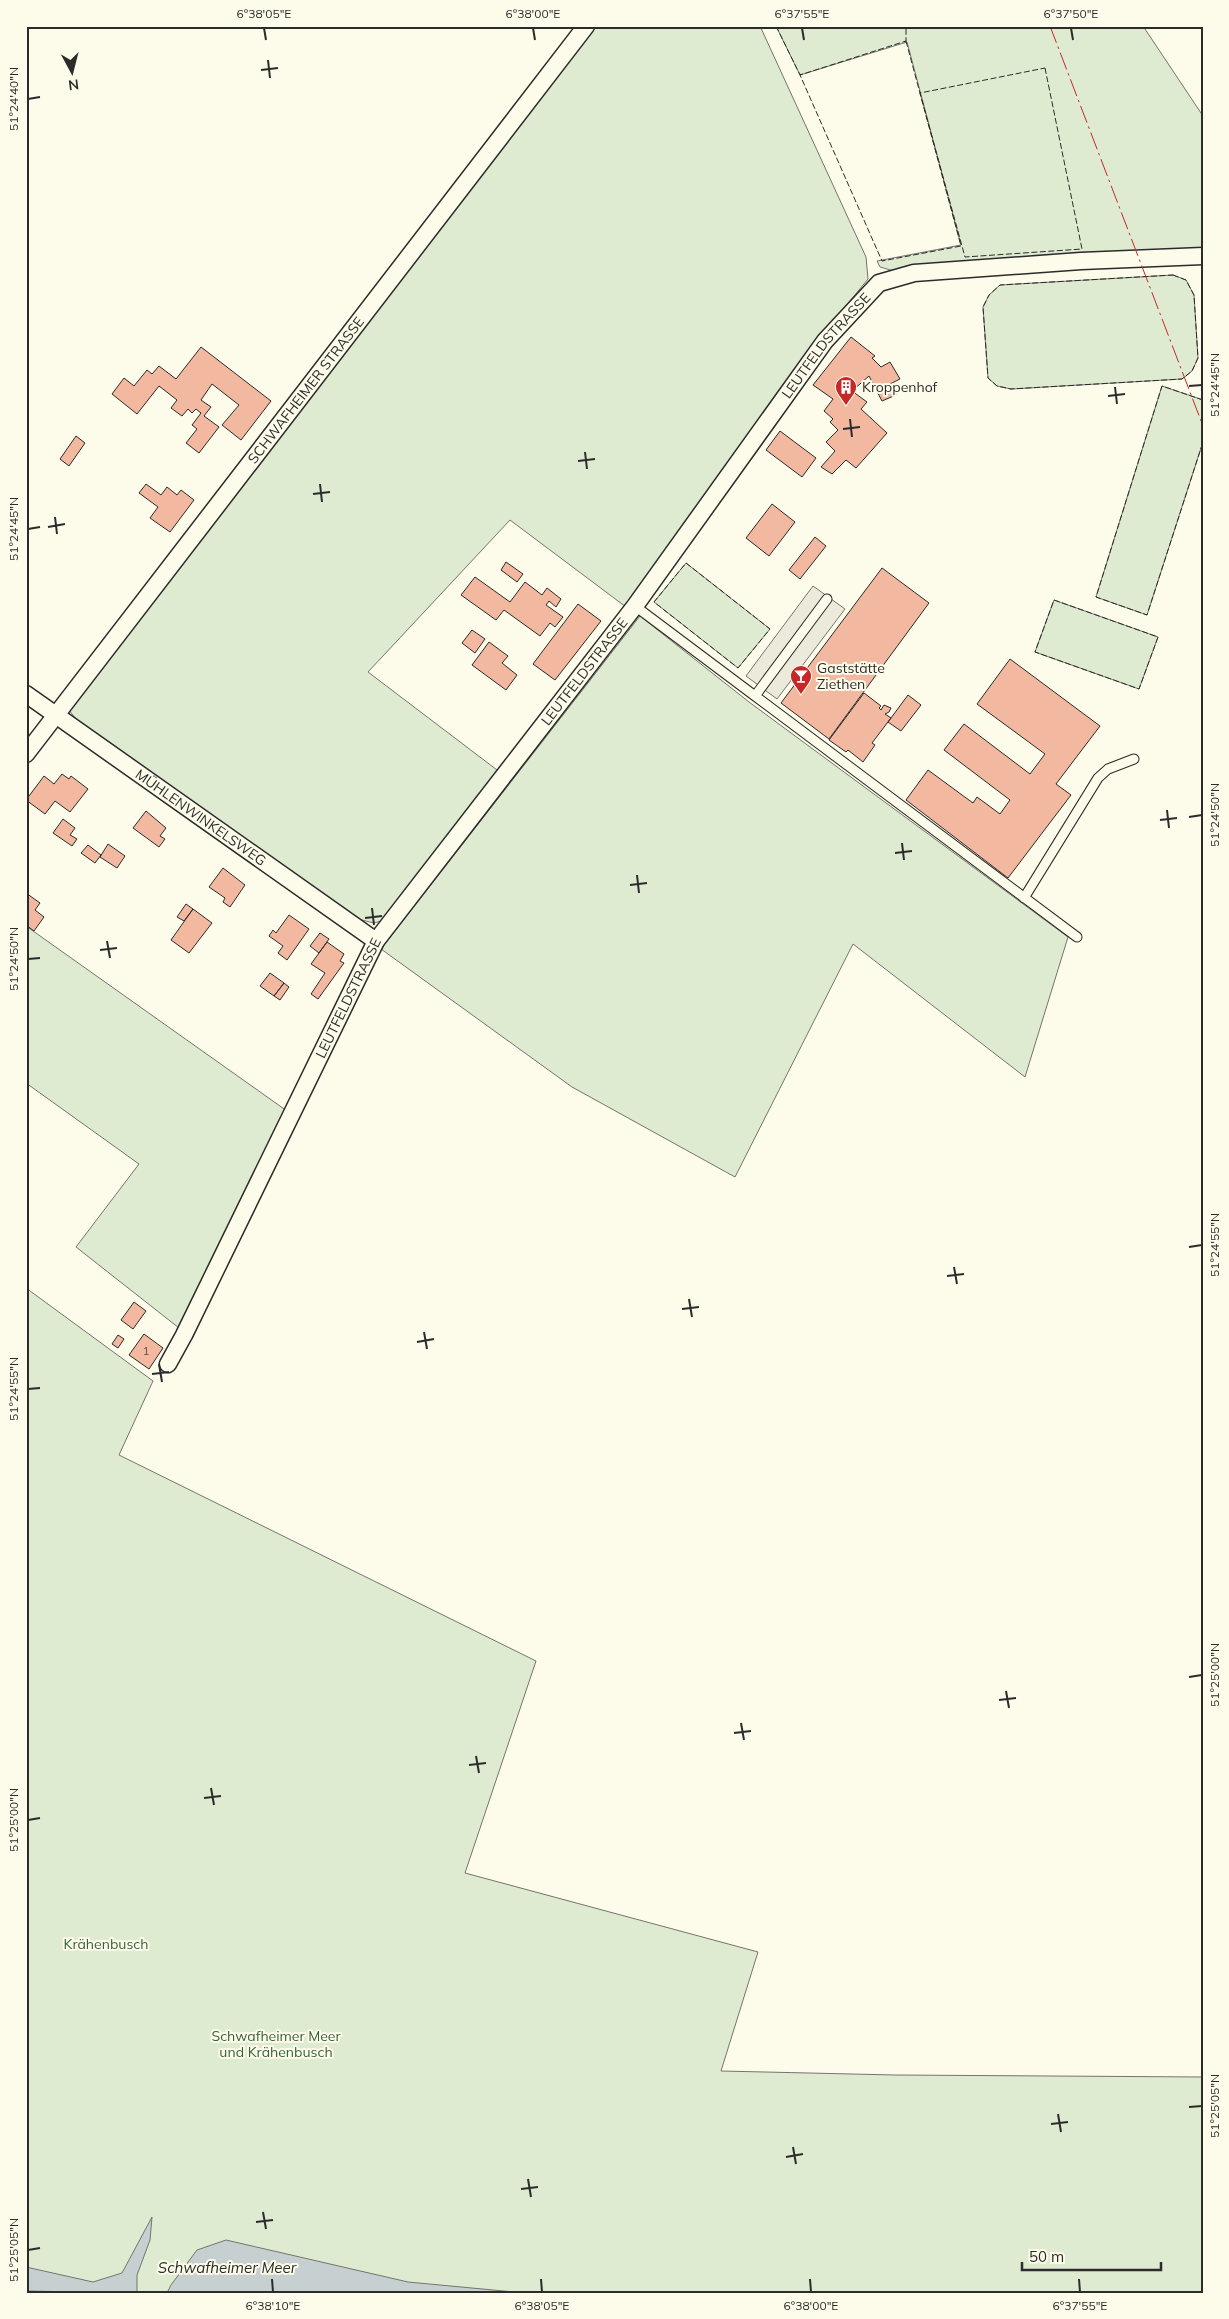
<svg xmlns="http://www.w3.org/2000/svg" width="1229" height="2319" font-family="Mulish,sans-serif">
<style>
.green{fill:#deebd1;stroke:#74746e}
.parking{fill:#eceadb;stroke:#74746e}
.water{fill:#c7d0d0;stroke:#74746e}
.building{fill:#f2b8a0;stroke:#2b2b2b}
.lines{fill:none;stroke-linecap:round;stroke-linejoin:round}
.service-casing{stroke:#2b2b2b;stroke-width:11}
.minor-casing{stroke:#2b2b2b;stroke-width:19}
.service{stroke:#fdfbea;stroke-width:9}
.minor{stroke:#fdfbea;stroke-width:16}
.fence{stroke:#2b2b2b;stroke-width:1;stroke-dasharray:6 2.5;stroke-linecap:butt}
.power{stroke:#c62828;stroke-width:1;stroke-dasharray:18 4 2.5 4;stroke-linecap:butt}
.ticks{fill:none;stroke:#2b2b2b;stroke-width:2}
.labels{text-anchor:middle;dominant-baseline:central;stroke-width:4;stroke-linejoin:round;paint-order:stroke}
.number-label{font-size:11px;fill:#5d4e48}
.street-label{font-size:14px;fill:#2b2b2b;stroke:#fdfbea}
.poi-label{font-size:14px;fill:#2b2b2b;stroke:#fdfbea;text-anchor:start}
.park-label{font-size:14px;fill:#34623c;stroke:#fdfbea}
.water-label{font-size:15px;font-style:italic;fill:#2b2b2b;stroke:#fdfbea}
.neatline{fill:none;stroke:#2b2b2b;stroke-width:2}
.ticks-label{font-size:12px;text-anchor:middle;fill:#2b2b2b}
</style>
<rect width="100%" height="100%" fill="#fdfbea"/>
<path class="green" d="M593,26H760L866,257L868,279L840,313L626,607L510,520L368,672L501,773L385,920L374,923L354,918L76,719L68,709Z
M776,26H1143L1203,116V249L894,271L880,267L877,261L961,245L907,42L800,75Z
M1173,275L1186,280L1194,295L1198,358L1192,371L1182,379L1011,389L997,386L988,378L983,307L989,295L1000,285Z
M1162,386L1203,400V442L1147,615L1096,597Z
M686,563L770,629L738,668L654,602Z
M1054,600L1158,637L1139,689L1035,652Z
M640,616L749,702L1068,937L1025,1077L853,944L735,1177L572,1087L381,949Z
M26,926L287,1111L179,1328L76,1247L139,1164L26,1083Z
M26,1288L153,1381L119,1455L536,1661L465,1873L758,1952L721,2071L895,2075L1203,2077V2293H26Z"/>
<path class="parking" d="M813,586L845,609L777,699L746,676Z"/>
<path class="water" d="M152,2217L150,2240L137,2275V2293L26,2291V2267L93,2282L122,2273Z
M226,2240L408,2282L525,2293H167L171,2285L197,2250Z"/>
<path class="building" d="M851,337L875,356L872,358L881,367L890,362L900,379L890,384L896,395L882,401L869,376L852,391L867,402L861,409L887,433L856,468L846,460L832,474L821,467L835,451L826,442L838,430L830,422L833,419L824,411L833,399L813,385Z
M201,347L271,401L241,440L222,425L239,405L212,384L201,400L211,407L204,416L219,427L199,453L186,443L197,429L192,425L201,413L196,409L192,413L188,409L182,416L171,408L177,400L159,386L137,414L112,394L124,378L134,386L147,370L152,374L159,366L176,379Z
M780,431L816,458L802,477L766,450Z
M76,436L85,443L69,466L60,459Z
M146,484L161,495L167,487L177,495L181,490L194,500L170,532L150,518L158,507L139,493Z
M772,504L795,522L769,556L746,538Z
M815,537L826,546L800,579L789,570Z
M506,562L523,574L517,582L501,570Z
M882,568L929,603L829,739L781,703Z
M475,577L510,602L525,582L542,595L547,588L561,599L556,607L549,601L546,605L563,617L555,627L550,623L540,636L504,610L496,620L461,595Z
M578,604L601,621L555,680L533,664Z
M472,630L485,639L475,653L462,643Z
M489,642L508,656L502,663L517,675L506,690L472,665Z
M1010,659L1100,726L1056,784L1071,795L1008,878L906,800L928,770L973,803L977,797L1000,814L1010,800L944,750L964,724L1030,774L1045,754L977,704Z
M864,693L881,706L879,708L881,710L884,705L891,708L889,712L885,714L891,718L872,743L875,745L863,762L848,750L846,752L829,740Z
M908,695L921,705L901,731L888,722Z
M62,774L69,779L71,776L88,789L70,812L55,801L45,814L26,800L44,776L54,784Z
M146,811L166,828L160,836L165,839L159,847L133,828Z
M63,819L75,828L70,835L77,839L72,846L53,833Z
M108,844L125,856L117,868L100,857Z
M88,845L101,855L95,863L81,853Z
M223,868L245,885L230,907L223,902L225,898L209,887Z
M26,893L40,903L35,910L44,917L34,931L26,925Z
M186,904L193,909L184,921L177,917Z
M193,909L212,923L189,953L171,940Z
M289,915L309,929L287,960L278,953L283,946L269,936L273,930L276,933Z
M320,933L329,939L319,953L310,946Z
M327,942L344,954L340,961L344,963L318,999L311,994L325,973L311,964Z
M270,973L284,983L274,996L260,986Z
M284,983L289,987L280,1000L274,996Z
M134,1302L146,1311L133,1329L121,1320Z
M144,1334L163,1348L149,1369L129,1355Z
M118,1335L124,1339L118,1348L112,1344Z"/>
<g class="lines">
<g class="service-casing">
<path id="service" d="M635,606L755,696L827,599
M755,696L1077,937
M1024,898L1098,778L1108,769L1134,759"/>
</g>
<g class="minor-casing">
<g id="minor">
<path id="s1" d="M26,694L376,941"/>
<path id="s2" d="M26,754L586,26"/>
<path id="s3" d="M168,1364L184,1335L376,941L635,606L825,341L879,283L914,273L1081,261L1203,256"/>
</g>
</g>
<use href="#service" class="service"/>
<use href="#minor" class="minor"/>
<path class="fence" d="M776,26L800,75L802,74
M906,41L961,246L882,261L800,75Z
M904,42L906,41V26
M1045,68L1082,249L965,257L920,93Z
M1173,275L1186,280L1194,295L1198,358L1192,371L1182,379L1011,389L997,386L988,378L983,307L989,295L1000,285Z
M1203,400L1162,386L1096,597L1147,615L1203,442
M686,563L770,629L738,668L654,602Z
M1054,600L1158,637L1139,689L1035,652Z"/>
<path class="power" d="M1050,26L1203,426"/>
</g>
<path class="ticks" d="M264,28L266,40M533,28L535,40M802,28L804,40M1071,28L1073,40M268,60L270,78M261,70L278,68M28,99L40,97M1189,386L1202,385M1115,387L1117,404M1108,396L1125,394M850,419L852,437M843,429L860,427M585,452L587,469M578,461L595,459M320,484L322,502M313,494L330,492M55,517L57,534M48,527L65,524M28,529L40,527M1167,810L1169,828M1189,817L1202,815M1160,820L1177,818M902,843L904,860M895,853L912,851M637,875L639,893M630,885L647,883M372,908L374,925M365,918L382,916M107,941L110,958M100,950L117,948M28,959L40,958M1189,1247L1202,1245M954,1267L957,1284M947,1276L964,1274M689,1299L692,1317M682,1309L699,1307M424,1332L427,1349M417,1342L434,1339M159,1364L162,1382M152,1374L169,1372M28,1389L40,1388M1189,1677L1202,1675M1006,1691L1009,1708M999,1700L1016,1698M741,1723L744,1740M734,1733L751,1731M476,1756L479,1773M469,1765L486,1763M211,1788L214,1805M204,1798L221,1796M28,1820L40,1818M1189,2107L1202,2106M1058,2114L1061,2132M1051,2124L1068,2122M793,2147L796,2164M786,2157L803,2154M528,2179L531,2197M521,2189L538,2187M263,2212L266,2229M256,2222L273,2220M28,2250L40,2248M272,2279L273,2292M541,2279L542,2292M810,2279L811,2292M1079,2279L1080,2292"/>
<defs>
<g id="building-pin" transform="scale(1.125)"><path d="M0 17L-7.5 6A9.5 9.5 0 1 1 7.5 6Z" fill="#c62828" stroke="#fdfbea"/><path d="M-4-6H4V6H1V3H-1V6H-4ZM-2.5-4.3h1.7v1.8h-1.7ZM.8-4.3h1.7v1.8H.8ZM-2.5-1h1.7V.8h-1.7ZM.8-1h1.7V.8H.8Z" fill="#fff"/></g>
<g id="bar-pin" transform="scale(1.125)"><path d="M0 17L-7.5 6A9.5 9.5 0 1 1 7.5 6Z" fill="#c62828" stroke="#fdfbea"/><path d="M-6-5H6L.8 .8V4.5H3.5V6h-7V4.5H-.8V.8Z" fill="#fff"/></g>
</defs>
<g fill-rule="evenodd">
<use href="#building-pin" x="846" y="387"/>
<use href="#bar-pin" x="801" y="676"/>
</g>
<g class="labels">
<g class="number-label">
<text x="146" y="1351">1</text>
</g>
<g class="street-label">
<text stroke="none"><textPath href="#s3" startOffset="1218">LEUTFELDSTRASSE</textPath></text>
<text stroke="none"><textPath href="#s2" startOffset="459">SCHWAFHEIMER STRASSE</textPath></text>
<text stroke="none"><textPath href="#s3" startOffset="812">LEUTFELDSTRASSE</textPath></text>
<text stroke="none"><textPath href="#s1" startOffset="214">MÜHLENWINKELSWEG</textPath></text>
<text stroke="none"><textPath href="#s3" startOffset="408">LEUTFELDSTRASSE</textPath></text>
</g>
<g class="poi-label">
<text x="862" y="387">Kroppenhof</text>
<text x="817" y="668">Gaststätte<tspan x="817" dy="16">Ziethen</tspan></text>
</g>
<g class="park-label">
<text x="106" y="1944">Krähenbusch</text>
<text x="276" y="2036">Schwafheimer Meer<tspan x="276" dy="16">und Krähenbusch</tspan></text>
</g>
<g class="water-label">
<text x="227" y="2267">Schwafheimer Meer</text>
</g>
</g>
<rect width="1229" height="2319" fill="none" stroke="#fdfbea" stroke-width="55"/>
<g transform="translate(72 72) rotate(173)" stroke="#fdfbea" stroke-width="4" paint-order="stroke">
<path d="M0-4L9 19L0 12L-9 19Z" fill="#2b2b2b"/>
<text y="-8" font-size="14" font-weight="bold" text-anchor="middle" fill="#2b2b2b">N</text>
</g>
<path d="M1022 2262v8h139v-8" fill="none" stroke="#2b2b2b" stroke-width="2.5"/>
<text x="1029" y="2262" font-size="15" fill="#2b2b2b" stroke="#fdfbea" stroke-width="4" paint-order="stroke">50 m</text>
<rect x="28" y="28" width="1174" height="2264" class="neatline"/>
<g class="ticks-label">
<text x="264" y="18">6°38'05"E</text>
<text x="533" y="18">6°38'00"E</text>
<text x="802" y="18">6°37'55"E</text>
<text x="1071" y="18">6°37'50"E</text>
<text transform="translate(14 99) rotate(-90)" y="4">51°24'40"N</text>
<text transform="translate(1215 385) rotate(-90)" y="4">51°24'45"N</text>
<text transform="translate(14 529) rotate(-90)" y="4">51°24'45"N</text>
<text transform="translate(1215 815) rotate(-90)" y="4">51°24'50"N</text>
<text transform="translate(14 959) rotate(-90)" y="4">51°24'50"N</text>
<text transform="translate(1215 1245) rotate(-90)" y="4">51°24'55"N</text>
<text transform="translate(14 1389) rotate(-90)" y="4">51°24'55"N</text>
<text transform="translate(1215 1675) rotate(-90)" y="4">51°25'00"N</text>
<text transform="translate(14 1820) rotate(-90)" y="4">51°25'00"N</text>
<text transform="translate(1215 2106) rotate(-90)" y="4">51°25'05"N</text>
<text transform="translate(14 2250) rotate(-90)" y="4">51°25'05"N</text>
<text x="273" y="2310">6°38'10"E</text>
<text x="542" y="2310">6°38'05"E</text>
<text x="811" y="2310">6°38'00"E</text>
<text x="1080" y="2310">6°37'55"E</text>
</g>
</svg>
